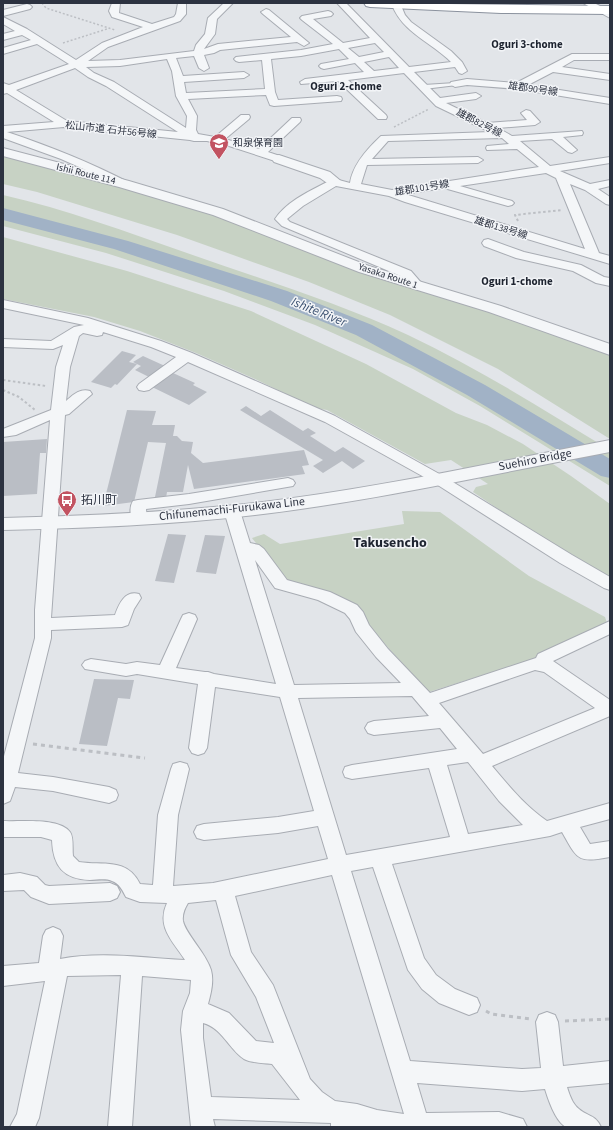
<svg xmlns="http://www.w3.org/2000/svg" width="613" height="1130" font-family="'Source Sans 3','Noto Sans JP',sans-serif">
<style>
.green{fill:#c7d2c4}
.lines{fill:none;stroke-linecap:round;stroke-linejoin:round}
.river{fill:#a1b2c6;fill-rule:evenodd}
.building{fill:#babec5}
.service-casing{stroke:#a8acb3;stroke-width:2}
.minor-casing{stroke:#a8acb3;stroke-width:2}
.tertiary-casing{stroke:#a8acb3;stroke-width:2}
.trunk-casing{stroke:#8b929e;stroke-width:2}
.path-far2{stroke:#bcbfc4;stroke-width:1.5;stroke-dasharray:2 2;stroke-linecap:butt}
.path-far1{stroke:#bcbfc4;stroke-width:2;stroke-dasharray:2.5 2.5;stroke-linecap:butt}
.path{stroke:#bcbfc4;stroke-width:3;stroke-dasharray:4 4;stroke-linecap:butt}
.service{fill:#f4f6f8;fill-rule:evenodd}
.minor{fill:#f4f6f8;fill-rule:evenodd}
.tertiary{fill:#f4f6f8;fill-rule:evenodd}
.trunk{fill:#fff;fill-rule:evenodd}
.labels{text-anchor:middle;dominant-baseline:central;stroke-width:3;stroke-linejoin:round;paint-order:stroke}
.far-street-label{font-size:10px;fill:#2c3240;stroke:#f2f4f7}
.far-poi-label{font-size:10px;fill:#2c3240;stroke:#f2f4f7;text-anchor:start}
.far-neighbourhood-label{font-size:11px;font-weight:bold;fill:#1e2430;stroke:#f2f4f7}
.street-label{font-size:12px;fill:#2c3240;stroke:#f2f4f7}
.poi-label{font-size:12px;fill:#2c3240;stroke:#f2f4f7;text-anchor:start}
.water-label{font-size:13px;font-style:italic;fill:#3a5070;stroke:#f2f4f7}
.quarter-label{font-size:14px;font-weight:bold;fill:#1e2430;stroke:#f2f4f7}
</style>
<rect width="100%" height="100%" fill="#e2e5e9"/>
<path class="green" d="M3,156L157,197L234,222L605,353L610,355V439L498,369L390,315L309,282L177,235L37,192L3,184Z
M3,195C66,209 126,232 187,253C261,279 337,302 408,335C478,368 544,410 610,450V486L480,406L413,369L315,325L224,291L106,253L3,226Z
M3,237L127,271L251,311L366,364L456,413L487,425L523,444L571,476L610,504V577L528,529L473,492L476,487L488,484L451,460L425,464L327,410L315,408L255,379L196,353L140,331L94,317L3,299Z
M402,511L440,512L529,576L605,617L607,623L543,655L527,661L429,692L371,629L368,623L285,581L252,538L264,534L280,544L404,524Z"/>
<g class="lines">
<path class="river" d="M3,208L128,241L287,291L372,325L485,385L610,459V478L601,476L467,395L356,335L271,301L114,249L3,220Z"/>
</g>
<path class="building" d="M122,351L136,355L129,362L137,364L117,385L115,384L111,388L91,382Z
M143,356L165,366L149,377L135,370L141,366L133,362Z
M173,373L195,383L193,385L207,392L189,405L152,387Z
M246,406L261,416L270,410L303,431L308,428L316,433L310,436L335,452L343,447L365,461L353,469L342,461L323,473L313,466L323,460L240,410Z
M127,410L156,411L152,425H175L173,436H177L182,441L193,442L191,453L203,463L304,450L309,465L302,466L305,474L194,489L188,465L183,492H167L166,498L155,497L166,443L148,442L134,502L103,506Z
M47,439L46,453H40L37,494L3,496V442Z
M168,534L186,535L174,583L155,581Z
M205,535L225,536L216,574L196,572Z
M94,679L134,680L130,699L118,698L107,746L79,744Z"/>
<g class="lines">
<g class="service-casing">
<path id="service" d="M455,83H457V85L424,89L421,87L424,85Z"/>
</g>
<g class="minor-casing">
<path id="minor" d="M112,3H120L119,13L152,24L174,17L176,14L178,3H186V14L180,21L108,47L88,61L120,60L194,51L196,45L205,34L208,18L224,3H233L217,19L215,34L204,49L218,44L291,37L263,14L261,12L266,9L269,10L309,43L304,46L297,42L220,50L214,53L204,55L209,68L204,71L199,68L194,56L176,58L183,76L244,72L249,75L244,78L184,82L186,93L265,89L262,60L239,62L236,61L234,59L236,57L301,50L333,44L302,20L300,18L302,16L328,11L331,12L333,14L331,16L313,19L343,43L370,38L337,3H346L409,67L451,62C431,42 403,33 392,5L394,3H400L405,15L411,22L451,51L462,62L467,71L462,74L459,73L455,67L414,72L440,98L476,93L481,96L476,99L446,103L487,123L527,120L521,113L526,110L530,111L540,122L535,125L498,128L512,136L582,131L583,133L582,135L563,137L577,150L572,153L568,152L552,139L520,141L550,166L610,157V163L560,171L590,184L610,180V186L598,189L610,197V205L606,204L585,190L570,184L599,253L610,256V264L405,202L389,196L336,186L303,206L287,219L290,222L411,271L424,286L422,289C413,291 409,283 403,277L282,226L275,219C288,200 312,190 331,180L335,179L350,183C353,164 368,148 381,136L490,132L436,106L404,73L348,80L386,115L387,117L386,119H378L338,81L301,84L300,82L305,79L364,72L355,63L324,69L321,68L319,66L321,64L349,59L339,49L301,56L271,59L275,92L278,100L337,96L341,97L342,99L341,101L274,106L270,105L266,95L188,99L197,116L196,130L198,134L215,137L241,115H249L250,117L249,119L225,139L259,149L292,118H300L301,120L300,122L268,152L283,157L284,159L283,161H275L229,146L207,141H194L190,140L64,127L7,132C49,146 89,162 128,182L130,184L128,186L124,187L61,159L3,138V126L54,122L7,93L3,94V83L9,85L69,64L37,44L3,54V48L31,40L22,35L3,40V34L15,31L3,24V17L27,29L76,60L102,43L143,27L112,17L109,11ZM375,43L384,52L359,57L348,48ZM389,57L399,68L374,71L364,62ZM167,59L172,71L176,96L187,116L186,128L114,82L94,73L86,67L120,66ZM75,68L88,77L106,86L178,132L67,121L16,90ZM502,138L509,144L487,146L486,148L487,150L517,149L539,167L392,190L361,184L367,165L478,163L483,160L478,157L372,159L388,141ZM546,173L556,178L585,249L405,194L444,188L508,206L512,205L514,203L512,201L460,186Z
M583,3H594L610,11V18Z
M27,4L30,5L32,7L30,9L3,16V10Z
M572,54H610V60H574L562,67L610,74V80L553,72L528,85L610,98V104L518,89L467,85L455,87L450,84L451,82L467,79L516,83Z
M488,239L524,252L581,265L604,277L610,278V286L596,283L573,271L516,258L484,246L482,243L484,240Z
M3,300L88,318L161,341L192,353L335,416L443,476L572,555L610,577V590L604,588L560,563L433,482L325,422L188,362L149,390L144,391L139,390L137,387L139,384L176,357L151,347L103,332L102,335L97,336L83,333L79,336L70,367L66,401C73,395 80,388 90,391L92,394L69,414L65,415L51,618L115,615C119,604 125,590 139,594L141,598L134,609L128,625L122,627L51,630V638L18,773L53,777L109,787L116,790L118,795L116,800L109,803L53,791L15,787L10,801L3,804V760L35,638V610L50,420L16,435L3,437V429L51,410L56,367L63,345L53,349L3,347V339L51,341L74,327L84,325L3,308Z
M288,478L293,480L295,483L293,486L189,504L146,509L147,519L144,523L139,524L134,523C130,517 129,507 133,501L138,500L189,494Z
M232,506L237,507L240,511L250,543L259,545L264,549L287,580L330,592L357,605L363,612L369,625L388,649L430,693L536,658L538,654L610,621V634L553,661L610,700V716L492,766C509,786 525,806 547,821L610,803V819L580,827L590,844L610,841V857C577,863 578,860 562,832L550,836L392,864L424,958L436,975L455,989L477,998L480,1005L477,1012L469,1015L439,1003L422,989L408,970L373,867L351,871L410,1061L522,1069L541,1068L536,1022L539,1015L547,1012L555,1015L558,1022L563,1066L610,1061V1083L567,1087C569,1094 573,1105 579,1109C588,1117 595,1114 601,1127H566C556,1122 548,1099 545,1089L522,1091L417,1083L426,1113L499,1112L523,1119L527,1127H331V1123L213,1119L215,1127H191L181,1030L183,1011L190,993L191,980L142,976L132,1127H108L121,975L67,976L39,1118L35,1127H10L17,1114L45,981L3,986V966L39,963L43,936L46,930L53,927L60,930L63,936L60,959C101,951 144,958 185,960C173,941 156,927 167,903L140,902L126,897C123,891 119,883 112,881C105,878 97,880 90,880C63,879 53,866 52,840L41,837H3V821C19,822 59,817 70,832C74,838 72,849 73,856L79,862C103,866 127,857 140,884L153,885L158,815L171,769L173,764L180,762L187,764L189,769L178,815L173,886L213,883L328,859L318,826L278,833L204,840L197,838L194,832L197,826L204,824L278,817L314,811L280,697L215,687L207,748L204,753L198,755L192,753L189,748L198,684L137,674L126,676L85,669L82,665L85,661L91,659L126,664L137,662L160,665L181,619L183,615L189,613L195,615L197,619L176,668L205,672H208L214,674L276,684L224,511L227,507ZM255,560L275,588L318,600L345,613L350,619L356,632L376,657L401,683L294,685ZM535,670L544,672L595,708L483,754L439,703ZM412,696L429,716L374,721L368,723L365,728L368,733L374,735L440,728L457,749L352,765L345,767L343,772L345,777L352,779L429,768L450,837L346,855L298,698ZM468,762L499,801L523,825L468,834L447,765ZM332,875L404,1114L377,1110L357,1104L335,1101L322,1092L310,1079L273,985L251,952L235,896ZM216,900L231,955L256,997L274,1043L256,1041L229,1013L208,1004C211,993 214,981 211,970C206,953 185,933 183,921C182,914 185,908 188,903ZM203,1023C222,1028 229,1049 244,1059C252,1063 263,1063 272,1064L300,1100L211,1097L203,1038Z
M20,873L37,877L45,885L49,886L110,883L117,886L120,892L117,898L110,901L49,904L31,897L24,890L3,891V875Z"/>
</g>
<g class="tertiary-casing">
<path id="tertiary" d="M3,148L129,181L223,209L369,266L501,306L610,344V355L489,312L359,272L213,215L119,187L3,156Z
M279,155L330,172L342,182L340,185L335,186L330,185L320,178L274,162L272,159L274,156Z
M610,440V452C492,474 374,501 255,515C171,525 87,528 3,530V518C87,516 171,512 255,503C374,489 492,463 610,440Z"/>
</g>
<g class="trunk-casing">
<path id="trunk" d="M364,3L610,6V14L501,13L370,7L366,6Z"/>
</g>
<path class="path-far2" d="M42,3L46,8L115,30
M63,43L110,28
M394,127L429,109"/>
<path class="path-far1" d="M518,221L515,215L562,210
M3,380L46,386
M3,390L19,397L35,410"/>
<path class="path" d="M33,744L145,758
M486,1011L491,1014L530,1019
M565,1021L610,1019"/>
<use href="#service" class="service"/>
<use href="#minor" class="minor"/>
<use href="#tertiary" class="tertiary"/>
<use href="#trunk" class="trunk"/>
</g>
<defs>
<g id="school-pin" transform="scale(1)"><path d="M0 17L-7.5 6A9.5 9.5 0 1 1 7.5 6Z" fill="#c25361" stroke="#f2f4f7"/><path d="M0-5L7-2L0 1L-7-2ZM-4 1L0 2.5L4 1V4Q0 6-4 4Z" fill="#fff"/></g>
<g id="bus-pin" transform="scale(1)"><path d="M0 17L-7.5 6A9.5 9.5 0 1 1 7.5 6Z" fill="#c25361" stroke="#f2f4f7"/><path d="M-5-6H5V4H4V6H2V4H-2V6H-4V4H-5ZM-3.5-4V0h7V-4ZM-3.5 1.2v1.5H-2V1.2ZM2 1.2v1.5H3.5V1.2Z" fill="#fff"/></g>
</defs>
<g fill-rule="evenodd">
<use href="#school-pin" x="219" y="143"/>
<use href="#bus-pin" x="67" y="500"/>
</g>
<g class="labels">
<g class="far-street-label">
<text transform="translate(533 89) rotate(8)">雄郡90号線</text>
<text transform="translate(479 123) rotate(27)">雄郡82号線</text>
<text transform="translate(111 130) rotate(6)">松山市道 石井56号線</text>
<text transform="translate(86 174) rotate(14)">Ishii Route 114</text>
<text transform="translate(422 188) rotate(-9)">雄郡101号線</text>
<text transform="translate(501 228) rotate(17)">雄郡138号線</text>
<text transform="translate(388 276) rotate(18)">Yasaka Route 1</text>
</g>
<g class="far-poi-label">
<text x="233" y="143">和泉保育園</text>
</g>
<g class="far-neighbourhood-label">
<text x="527" y="44">Oguri 3-chome</text>
<text x="346" y="86">Oguri 2-chome</text>
<text x="517" y="281">Oguri 1-chome</text>
</g>
<g class="street-label">
<text transform="translate(535 460) rotate(-11)">Suehiro Bridge</text>
<text transform="translate(232 509) rotate(-6)">Chifunemachi-Furukawa Line</text>
</g>
<g class="poi-label">
<text x="81" y="500">拓川町</text>
</g>
<g class="water-label">
<text transform="translate(319 312) rotate(22)">Ishite River</text>
</g>
<g class="quarter-label">
<text x="390" y="543">Takusencho</text>
</g>
</g>
<rect width="613" height="1130" fill="none" stroke="#2c3240" stroke-width="8"/>
</svg>
